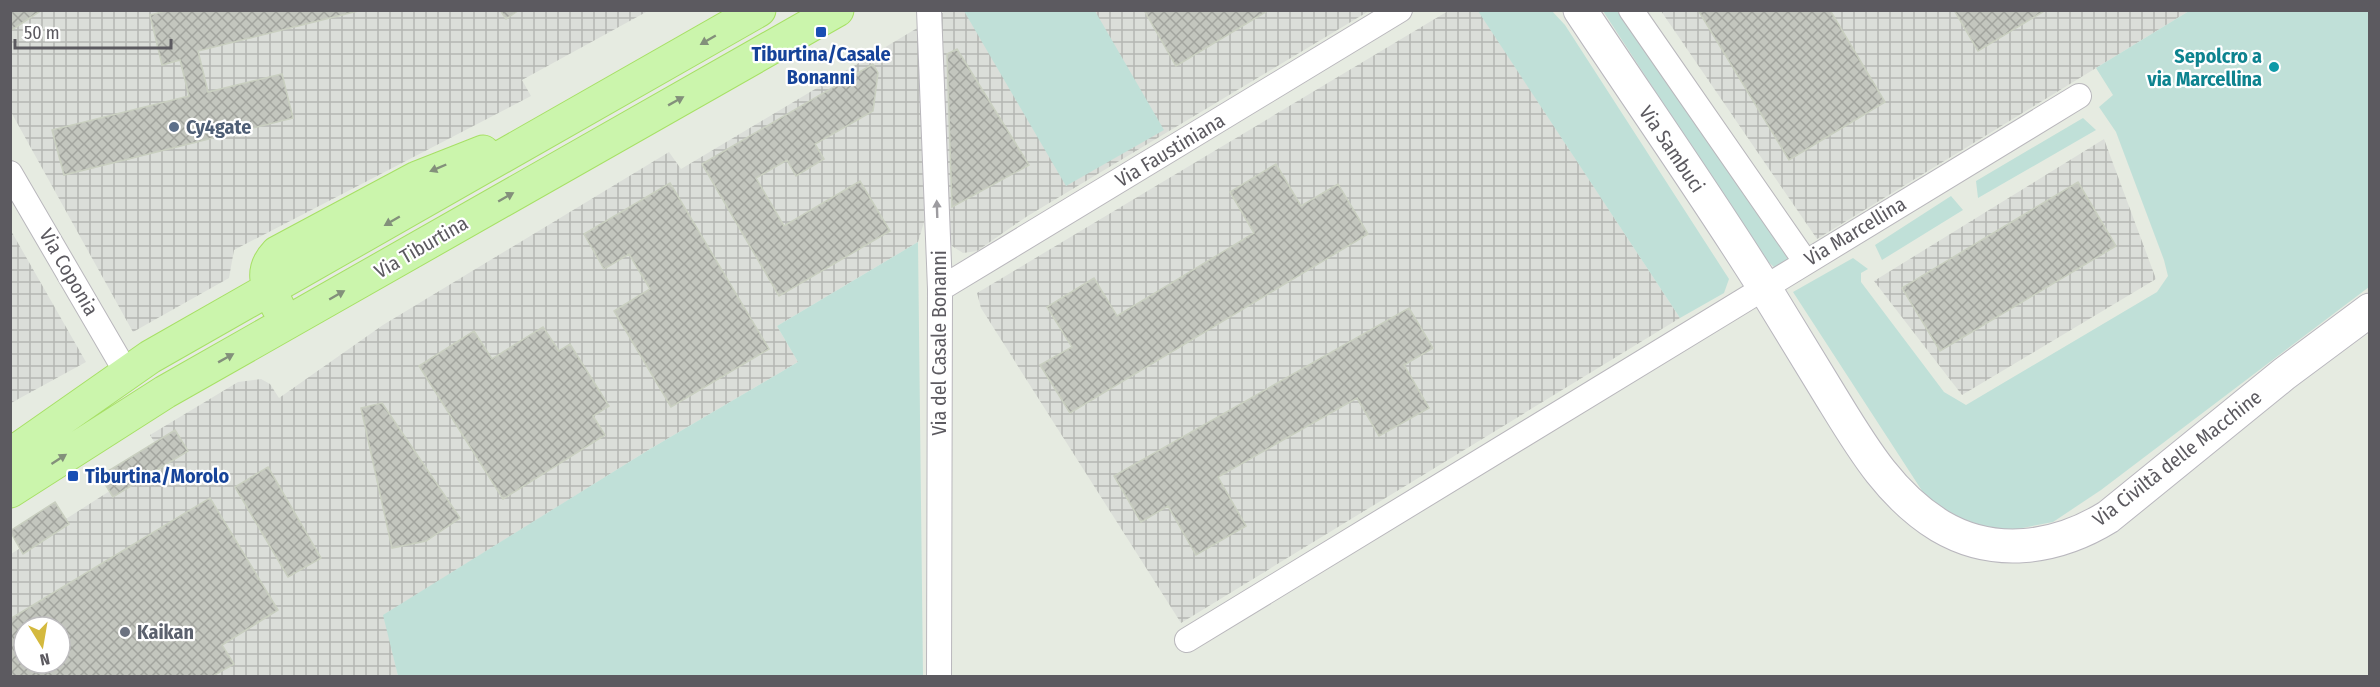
<svg xmlns="http://www.w3.org/2000/svg" width="2380" height="687" font-family="'Fira Sans Condensed',sans-serif">
<style>
.industrial{fill:url(#industrial-grid);fill-rule:evenodd}
.green{fill:#c0e0d8}
.building{fill:url(#building-cross-hatch);stroke:#c9cfc0;stroke-width:1.5;fill-rule:evenodd}
.lines{fill:none;stroke-linecap:round;stroke-linejoin:round}
.street-casing{stroke:#b9b7bc;stroke-width:26}
.secondary-casing{stroke:#b9b7be;stroke-width:35}
.primary-casing{stroke:#a7e065;stroke-width:35}
.street{stroke:#fff;stroke-width:24}
.secondary{stroke:#fff;stroke-width:33}
.primary{stroke:#cbf5ac;stroke-width:33}
.oneway{fill:#83907b}
.oneway2{fill:#9d9ca0}
.transit-dot{fill:#1a4fb4;stroke:#fff;stroke-width:2}
.culture-dot{fill:#0f9aa8;stroke:#fff;stroke-width:2}
.service-dot{fill:#5c6f8a;stroke:#fff;stroke-width:2}
.worship-dot{fill:#6b7280;stroke:#fff;stroke-width:2}
.labels{text-anchor:middle;dominant-baseline:central;stroke-width:4.5;stroke-linejoin:round;paint-order:stroke}
.transit-label{font-size:20px;font-weight:bold;fill:#164399;stroke:#fff}
.culture-label{font-size:20px;font-weight:bold;fill:#0d838f;stroke:#fff;text-anchor:end}
.service-label{font-size:20px;font-weight:bold;fill:#4e5e75;stroke:#fff;text-anchor:start}
.street-label{font-size:20px;fill:#5c5a60;stroke:#fff}
.worship-label{font-size:20px;font-weight:bold;fill:#5b616d;stroke:#fff;text-anchor:start}
</style>
<defs>
<pattern id="industrial-grid" width="8" height="8" patternUnits="userSpaceOnUse" patternTransform="scale(1.5)"><rect width="8" height="8" fill="#dbded9"/><path d="M0 4h8M4 0v8" fill="none" stroke="#b5b7b3"/></pattern>
<pattern id="building-cross-hatch" width="8" height="8" patternUnits="userSpaceOnUse" patternTransform="scale(1.5)"><rect width="8" height="8" fill="#c3c6be"/><path d="M0 0l8 8M0 8l8-8" fill="none" stroke="#a2a49e"/></pattern>
</defs>
<rect width="100%" height="100%" fill="#e6ebe1"/>
<path class="industrial" d="M947,10L1369,11L1026,217L977,251L963,253L952,246L947,238L936,17Z
M1478,10L1680,318L1181,623L981,308L977,293L1448,11Z
M10,11H648L522,80L531,96L234,250L229,278L133,332L11,112Z
M1661,11H2189L1817,239Z
M919,27L925,219L918,242L777,326L798,362L650,449L384,615L398,676H11V554L163,457L150,435L238,382L261,379L270,384L279,398L383,325L669,152L681,169ZM24,627H60V663H24Z
M2104,139L2156,279L1962,395L1874,281Z
M10,229L86,362L11,403H10Z"/>
<path class="green" d="M964,11H1095L1164,130L1066,186Z
M1478,11H1552L1565,25L1729,279L1724,293L1680,318Z
M1603,11H1617L1642,41L1790,261L1775,268L1764,258Z
M2189,11H2369V287L2101,490L2053,522L2007,531L1970,524L1928,500L1793,292L1853,258L1868,269L1861,273V282L1944,392L1966,405L2157,292L2168,276L2164,260L2116,132L2099,107L2113,95L2096,68Z
M2083,118L2096,130L1978,198L1976,181Z
M1951,196L1963,210L1882,260L1875,245Z
M918,242L923,676H398L383,615L650,449L798,362L777,326Z"/>
<path class="building" d="M10,10H42L10,31Z
M169,10H362L198,51L208,92L282,74L293,118L64,175L52,130L189,96L180,60L162,65L150,15Z
M500,10H519L506,19Z
M1144,10H1269L1176,66Z
M1698,10H1830L1885,102L1789,160Z
M1954,10H2046L1978,51Z
M957,49L1029,165L952,207L947,54Z
M873,64L878,73L873,111L815,144L824,159L796,176L787,160L756,178L784,226L860,181L890,231L779,296L702,164Z
M1276,164L1301,206L1338,184L1368,234L1070,413L1040,365L1072,347L1047,307L1094,278L1117,316L1254,233L1230,192Z
M2078,182L2116,246L1940,351L1902,288Z
M670,183L769,349L671,407L614,311L650,289L629,254L604,269L584,234Z
M1409,308L1433,348L1404,365L1429,408L1379,436L1357,398L1218,477L1246,526L1196,555L1168,506L1141,522L1114,476Z
M543,327L559,351L570,344L609,406L593,416L605,435L503,499L419,366L474,331L492,359Z
M382,403L460,518L426,541L392,548L361,408Z
M175,430L188,451L113,497L100,476Z
M268,467L321,558L288,577L235,487Z
M210,498L278,610L222,645L234,664L213,676H10V619ZM24,627H60V663H24Z
M55,502L69,524L23,554L10,531Z"/>
<g class="lines">
<g class="street-casing">
<path id="street" d="M929,10L940,289L939,676
M1631,10L1805,261
M10,173L126,372
M940,289L1400,10
M1187,640L2079,96"/>
</g>
<g class="secondary-casing">
<path id="secondary" d="M1580,10C1641,102 1705,193 1764,287C1786,323 1808,359 1830,395C1860,444 1889,495 1940,526C1994,558 2056,549 2108,517L2284,374L2370,310"/>
</g>
<g class="primary-casing">
<path id="primary" d="M278,307C268,286 259,272 277,253L417,178L483,152
M10,455L150,357L759,10
M10,491L165,392L837,10"/>
</g>
<use href="#street" class="street"/>
<use href="#secondary" class="secondary"/>
<use href="#primary" class="primary"/>
</g>
<defs><path id="oneway-solid" d="M-6-.8H1V-3.2L6.5 0L1 3.2V.8H-6Z" transform="scale(1.5)"/></defs>
<g class="oneway">
<use href="#oneway-solid" transform="translate(708 40) rotate(150)"/>
<use href="#oneway-solid" transform="translate(676 101) rotate(-29)"/>
<use href="#oneway-solid" transform="translate(438 168) rotate(157)"/>
<use href="#oneway-solid" transform="translate(506 197) rotate(-30)"/>
<use href="#oneway-solid" transform="translate(392 221) rotate(150)"/>
<use href="#oneway-solid" transform="translate(337 295) rotate(-30)"/>
<use href="#oneway-solid" transform="translate(226 358) rotate(-29)"/>
<use href="#oneway-solid" transform="translate(59 459) rotate(-33)"/>
</g>
<use class="oneway2" href="#oneway-solid" transform="translate(937 209) rotate(-92)"/>
<g class="transit-dot">
<rect x="815" y="26" width="12" height="12" rx="3"/>
<rect x="67" y="470" width="12" height="12" rx="3"/>
</g>
<circle class="culture-dot" cx="2274" cy="67" r="6"/>
<circle class="service-dot" cx="174" cy="127" r="6"/>
<circle class="worship-dot" cx="125" cy="632" r="6"/>
<g class="labels">
<g class="transit-label">
<text x="821" y="54">Tiburtina/Casale<tspan x="821" dy="23">Bonanni</tspan></text>
<text x="85" y="476" text-anchor="start">Tiburtina/Morolo</text>
</g>
<g class="culture-label">
<text x="2262" y="56">Sepolcro a<tspan x="2262" dy="23">via Marcellina</tspan></text>
</g>
<g class="service-label">
<text x="186" y="127">Cy4gate</text>
</g>
<g class="street-label">
<text transform="translate(1672 149) rotate(56)">Via Sambuci</text>
<text transform="translate(1170 150) rotate(-31)">Via Faustiniana</text>
<text transform="translate(1855 231) rotate(-31)">Via Marcellina</text>
<text transform="translate(421 247) rotate(-30)">Via Tiburtina</text>
<text transform="translate(69 272) rotate(60)">Via Coponia</text>
<text transform="translate(939 343) rotate(-90)">Via del Casale Bonanni</text>
<text transform="translate(2177 458) rotate(-38)">Via Civiltà delle Macchine</text>
</g>
<g class="worship-label">
<text x="137" y="632">Kaikan</text>
</g>
</g>
<rect width="2380" height="687" fill="none" stroke="#5c5a60" stroke-width="24"/>
<g transform="translate(42 645) rotate(169)"><circle r="28" fill="#ffffff" stroke="#bebdbf" stroke-width="1.5"/>
<path d="M0-4.5L10 22L0 15L-10 22Z" fill="#d4b93e"/>
<text y="-9" font-size="16" font-weight="bold" text-anchor="middle" fill="#5c5a60">N</text>
</g>
<path d="M15 39v9h156v-9" fill="none" stroke="#5c5a60" stroke-width="3"/>
<text x="24" y="39" font-size="18" fill="#5c5a60" stroke="#ffffff" stroke-width="4.5" paint-order="stroke">50 m</text>
</svg>
